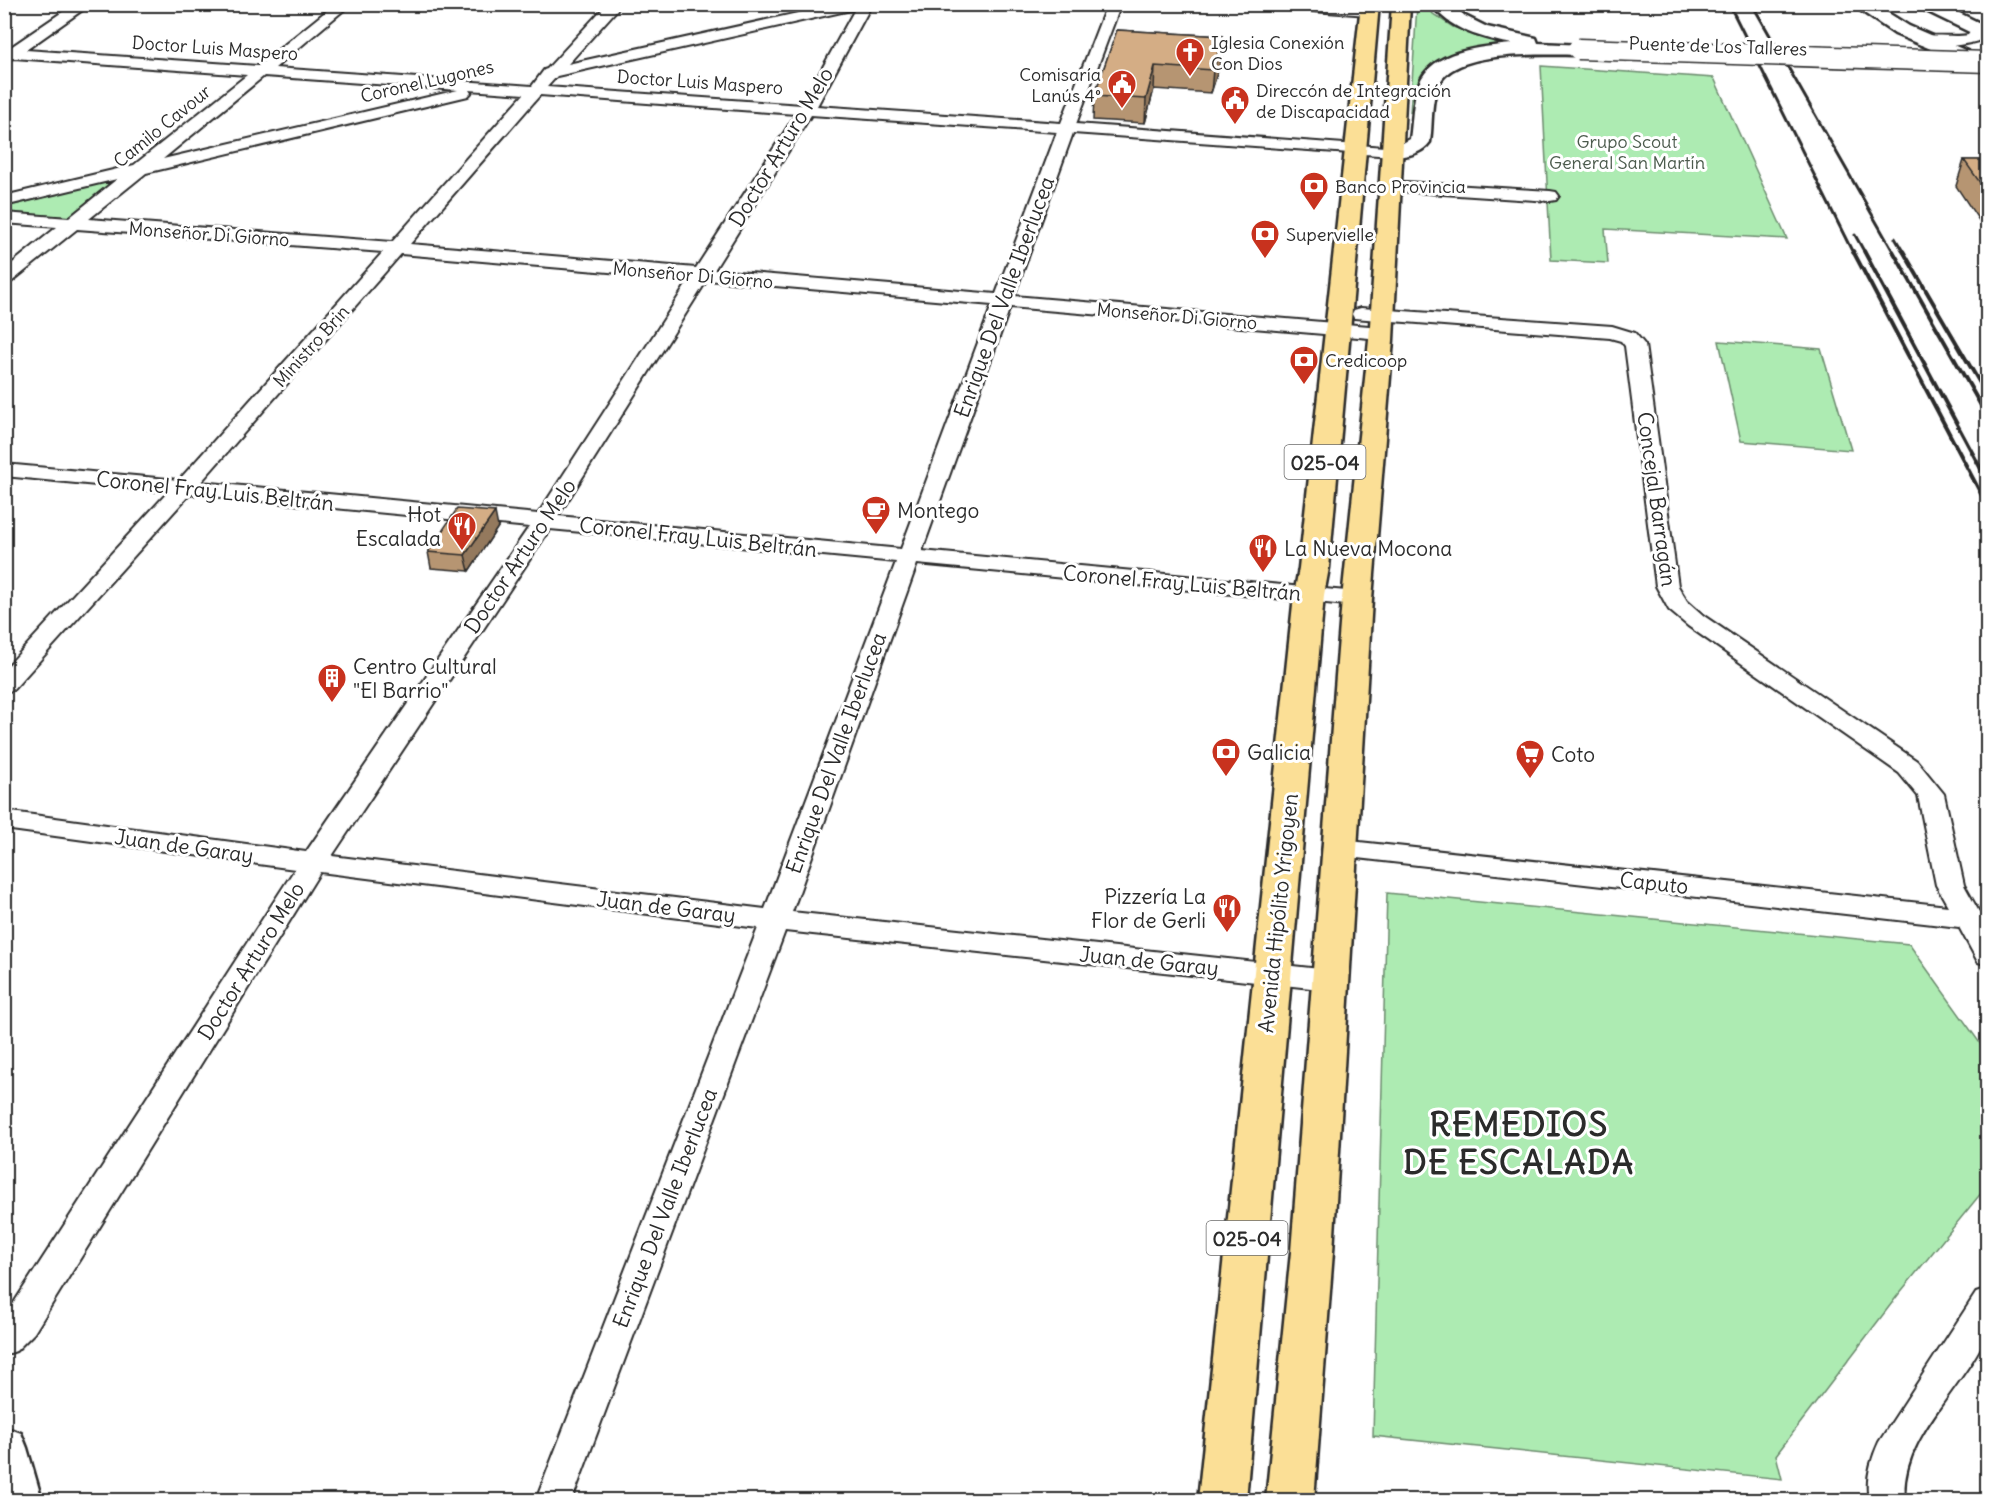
<svg xmlns="http://www.w3.org/2000/svg" width="1992" height="1505" font-family="Delius,sans-serif">
<style>
.green{fill:#adebb2;stroke:#6c8b6e;stroke-width:1.5}
.lines{fill:none;stroke-linecap:round;stroke-linejoin:round}
.minor-casing{stroke:#2b2b2b;stroke-width:4}
.tertiary-casing{stroke:#2b2b2b;stroke-width:5}
.secondary-casing{stroke:#2b2b2b;stroke-width:5}
.primary-casing{stroke:#2b2b2b;stroke-width:5}
.minor{fill:#fff;fill-rule:evenodd}
.tertiary{fill:#fff;fill-rule:evenodd}
.secondary{fill:#fff;fill-rule:evenodd}
.primary{fill:#fbdf96;fill-rule:evenodd}
.rail-far1{stroke:#2b2b2b;stroke-width:3}
.rail{stroke:#2b2b2b;stroke-width:4}
.secondary-bridge-casing{stroke:#2b2b2b;stroke-width:23;stroke-linecap:butt}
.secondary-bridge{stroke:#fff;stroke-width:20}
.wall{fill:#b69572;stroke:#2b2b2b;stroke-width:1.5}
.shaded-wall{fill:#94795d;stroke:#2b2b2b;stroke-width:1.5}
.building{fill:#d4ad85;stroke:#2b2b2b;stroke-width:1.5}
.labels{text-anchor:middle;dominant-baseline:central;stroke-width:6;stroke-linejoin:round;paint-order:stroke}
.far-poi-label{font-size:18px;fill:#2b2b2b;stroke:#fff;text-anchor:start}
.far-street-label{font-size:18px;fill:#2b2b2b;stroke:#fff}
.far-park-label{font-size:18px;fill:#4c5b4d;stroke:#fff}
.shield{fill:#fff;stroke:#6b6b6b;stroke-width:1.5}
.shield-label{font-size:20px;font-weight:bold;fill:#2b2b2b}
.street-label{font-size:21px;fill:#2b2b2b;stroke:#fff}
.poi-label{font-size:21px;fill:#2b2b2b;stroke:#fff;text-anchor:start}
.near-district-label{font-size:33px;font-weight:bold;letter-spacing:1.5px;fill:#2b2b2b;stroke:#fff}
</style>
<rect width="100%" height="100%" fill="#fff"/>
<filter id="ink" filterUnits="userSpaceOnUse"><feTurbulence type="fractalNoise" baseFrequency=".0167" numOctaves="2"/><feDisplacementMap in="SourceGraphic" scale="12" xChannelSelector="R" yChannelSelector="G"/><feConvolveMatrix kernelMatrix="1 2 1 2 8 2 1 2 1" color-interpolation-filters="sRGB"/></filter>
<g filter="url(#ink)">
<path class="green" d="M1417,5H1428L1433,14L1453,27L1508,46C1485,50 1431,54 1420,77C1415,88 1416,101 1410,113Z
M1541,66L1714,78L1787,239L1605,229L1608,263L1551,260Z
M114,180L68,217L5,212V207Z
M1719,341L1821,349L1851,450L1741,441Z
M1387,893L1909,944L1987,1053V1186L1898,1295L1776,1455L1782,1479L1373,1436Z"/>
<g class="lines">
<g class="minor-casing">
<path id="minor" d="M74,4H91L26,50L258,66L335,4H351L275,68L532,86L544,70L547,69L607,4H622L568,64L838,4H872L817,106L1061,123L1107,4H1121L1076,124L1398,148L1400,151L1398,154L1392,156L1073,133L1014,296L1381,327L1388,329L1391,333L1388,337L1381,339L1010,307L922,551L1357,592L1365,594L1369,599L1365,604L1357,606L917,564L792,912L1329,970L1339,973L1343,980L1339,987L1329,990L785,931L572,1500H536L758,928L320,872L34,1333L16,1351L4,1355V1318L295,869L4,829V811L306,852L529,527L190,494L13,690L4,692V670L168,492L4,476V464L179,480L383,252L77,229L10,283L4,284V270L57,227L4,223V213L69,218L117,179L4,206V196L134,165L247,75L14,58L4,60V49H8ZM855,9L802,105L547,87L557,76ZM264,76L458,90L163,159ZM469,90L524,94L392,242L89,219L146,173L468,96L471,93ZM540,95L796,114L696,268L410,244ZM811,115L1057,132L996,294L714,270ZM401,254L690,279L538,514L201,482ZM707,280L992,305L901,549L558,516ZM550,529L896,562L765,909L332,856Z
M1263,4C1282,4 1366,1 1376,11L1369,15L1270,8Z
M1936,4H1956L1940,13H1930L1928,10Z
M1978,27L1985,31L1978,41C1964,45 1924,52 1913,40C1921,32 1954,38 1968,35L1973,28Z
M1389,181L1550,191L1556,192L1559,196L1556,200L1550,201L1383,190L1381,186L1383,182Z
M1361,308L1612,326L1635,333L1645,345L1678,586L1687,601L1704,616L1917,761L1944,794L1964,885L1988,928V965L1978,962L1959,927L1331,855L1328,849L1331,843L1341,840L1948,906L1936,885L1918,796L1899,773L1688,626L1669,610L1656,586L1625,346L1621,341L1610,338L1354,318L1352,314L1354,310Z
M1988,1289C1988,1302 1991,1323 1986,1335C1963,1389 1899,1438 1905,1500H1869C1865,1481 1871,1459 1879,1442L1976,1293Z"/>
</g>
<g class="tertiary-casing">
<path id="tertiary" d="M1851,4H1874L1909,26L1988,60V73L1895,34Z
M1917,4H1941L1988,27V41L1920,8Z
M4,1427L21,1433L27,1448L42,1500H4Z"/>
</g>
<g class="secondary-casing">
<path id="secondary" d="M1431,4H1451L1465,16L1487,27L1536,38L1538,43L1585,45L1588,49L1585,53L1578,55C1545,55 1458,49 1440,82C1430,98 1433,124 1430,142C1421,155 1400,159 1385,155L1381,151L1385,147L1403,143L1410,139C1413,121 1412,101 1419,84C1432,50 1481,47 1512,44C1482,38 1450,30 1431,4Z"/>
</g>
<g class="primary-casing">
<path id="primary" d="M1361,4H1379L1329,568L1324,595L1246,1500H1198L1294,595L1299,568Z
M1392,4H1410L1393,340L1372,599L1333,1252L1314,1500H1266L1291,1252L1342,599L1369,340Z"/>
</g>
<use href="#minor" class="minor"/>
<use href="#tertiary" class="tertiary"/>
<use href="#secondary" class="secondary"/>
<use href="#primary" class="primary"/>
<path class="rail-far1" d="M1729,4L1853,253
M1752,4L1894,253
M1855,235L1865,253
M1895,238L1904,253"/>
<path class="rail" d="M1853,251L1988,507
M1864,251L1988,482
M1893,251L1988,418
M1903,251L1988,397"/>
<g class="secondary-bridge-casing">
<path id="secondary-bridge" d="M1578,49L1988,62"/>
</g>
<use href="#secondary-bridge" class="secondary-bridge"/>
</g>
<path class="wall" d="M1117,30L1223,36L1222,58L1211,93L1154,89L1145,123L1093,120L1094,96Z
M1964,160H1988V234L1956,186Z
M498,527L469,571L431,568L428,552Z"/>
<path class="shaded-wall" d="M1223,36L1222,58L1211,93L1213,70Z
M1155,66L1154,89L1145,123L1146,99Z
M495,512L498,527L469,571L465,555Z"/>
<path class="building" d="M1117,30L1223,36L1213,70L1155,66L1146,99L1094,96Z
M1964,160H1988V194Z
M457,509L495,512L465,555L428,552Z"/>
</g>
<defs>
<g id="church-pin" transform="scale(1.5)"><path d="M0 17L-7.5 6A9.5 9.5 0 1 1 7.5 6Z" fill="#c8321e" stroke="#fff"/><path d="M-1.2-6h2.4v3.5h3.3v2.4h-3.3V6h-2.4V-.1h-3.3v-2.4h3.3Z" fill="#fff"/></g>
<g id="civic-pin" transform="scale(1.5)"><path d="M0 17L-7.5 6A9.5 9.5 0 1 1 7.5 6Z" fill="#c8321e" stroke="#fff"/><path d="M-.6-6.5H3V-4.5H.6V-3L4-1V1h2V6H-6V1h2V-1L-.6-3ZM-1.2 2.5V6h2.4V2.5Z" fill="#fff"/></g>
<g id="bank-pin" transform="scale(1.5)"><path d="M0 17L-7.5 6A9.5 9.5 0 1 1 7.5 6Z" fill="#c8321e" stroke="#fff"/><path d="M-6-4H6V4H-6ZM0-2.3a2.3 2.3 0 1 0 0 4.6a2.3 2.3 0 1 0 0-4.6Z" fill="#fff"/></g>
<g id="cafe-pin" transform="scale(1.5)"><path d="M0 17L-7.5 6A9.5 9.5 0 1 1 7.5 6Z" fill="#c8321e" stroke="#fff"/><path d="M-5.5-4.5H6V0H3Q3 3.5 0 3.5H-2.5Q-5.5 3.5-5.5 0ZM3-3.2v2h1.7v-2ZM-6 4.5H4V6H-6Z" fill="#fff"/></g>
<g id="restaurant-pin" transform="scale(1.5)"><path d="M0 17L-7.5 6A9.5 9.5 0 1 1 7.5 6Z" fill="#c8321e" stroke="#fff"/><path d="M-5-6h1v4h1v-4h1v4h1v-4h1v5L-1.5 .5V6h-2V.5L-5-1ZM5-6V6H3V1.5H1.5Q1.5-4 5-6Z" fill="#fff"/></g>
<g id="building-pin" transform="scale(1.5)"><path d="M0 17L-7.5 6A9.5 9.5 0 1 1 7.5 6Z" fill="#c8321e" stroke="#fff"/><path d="M-4-6H4V6H1V3H-1V6H-4ZM-2.5-4.3h1.7v1.8h-1.7ZM.8-4.3h1.7v1.8H.8ZM-2.5-1h1.7V.8h-1.7ZM.8-1h1.7V.8H.8Z" fill="#fff"/></g>
<g id="supermarket-pin" transform="scale(1.5)"><path d="M0 17L-7.5 6A9.5 9.5 0 1 1 7.5 6Z" fill="#c8321e" stroke="#fff"/><path d="M-6-5.5h2.5l.6 2H6L4.5 2H-2.5L-4.4-4H-6ZM-1.5 3.2a1.3 1.3 0 1 0 .1 0ZM3 3.2a1.3 1.3 0 1 0 .1 0Z" fill="#fff"/></g>
</defs>
<g fill-rule="evenodd">
<use href="#church-pin" x="1190" y="52"/>
<use href="#civic-pin" x="1122" y="84"/>
<use href="#civic-pin" x="1235" y="100"/>
<use href="#bank-pin" x="1314" y="186"/>
<use href="#bank-pin" x="1265" y="234"/>
<use href="#bank-pin" x="1304" y="360"/>
<use href="#cafe-pin" x="876" y="510"/>
<use href="#restaurant-pin" x="462" y="526"/>
<use href="#restaurant-pin" x="1263" y="548"/>
<use href="#building-pin" x="332" y="678"/>
<use href="#bank-pin" x="1226" y="752"/>
<use href="#supermarket-pin" x="1530" y="754"/>
<use href="#restaurant-pin" x="1227" y="908"/>
</g>
<g class="labels">
<g class="far-poi-label">
<text x="1211" y="42">Iglesia Conexión<tspan x="1211" dy="21">Con Dios</tspan></text>
<text x="1101" y="74" text-anchor="end">Comisaría<tspan x="1101" dy="21">Lanús 4°</tspan></text>
<text x="1256" y="90">Direccón de Integración<tspan x="1256" dy="21">de Discapacidad</tspan></text>
<text x="1335" y="186">Banco Provincia</text>
<text x="1286" y="234">Supervielle</text>
<text x="1325" y="360">Credicoop</text>
</g>
<g class="far-street-label">
<text transform="translate(1718 46) rotate(2)">Puente de Los Talleres</text>
<text transform="translate(215 48) rotate(4)">Doctor Luis Maspero</text>
<text transform="translate(427 81) rotate(-13)">Coronel Lugones</text>
<text transform="translate(700 82) rotate(4)">Doctor Luis Maspero</text>
<text transform="translate(162 126) rotate(-39)">Camilo Cavour</text>
<text transform="translate(209 234) rotate(4)">Monseñor Di Giorno</text>
<text transform="translate(693 275) rotate(5)">Monseñor Di Giorno</text>
<text transform="translate(1177 316) rotate(5)">Monseñor Di Giorno</text>
<text transform="translate(311 346) rotate(-48)">Ministro Brin</text>
</g>
<g class="far-park-label">
<text x="1627" y="141">Grupo Scout<tspan x="1627" dy="21">General San Martín</tspan></text>
</g>
<g class="shield">
<rect x="1284.5" y="445" width="81" height="34" rx="4.5"/>
<rect x="1206.5" y="1221" width="81" height="34" rx="4.5"/>
</g>
<g class="shield-label">
<text x="1325" y="462">025-04</text>
<text x="1247" y="1238">025-04</text>
</g>
<g class="street-label">
<text transform="translate(781 147) rotate(-59)">Doctor Arturo Melo</text>
<text transform="translate(1004 297) rotate(-70)">Enrique Del Valle Iberlucea</text>
<text transform="translate(215 491) rotate(6)">Coronel Fray Luis Beltrán</text>
<text transform="translate(1657 499) rotate(82)">Concejal Barragán</text>
<text transform="translate(698 537) rotate(6)">Coronel Fray Luis Beltrán</text>
<text transform="translate(520 556) rotate(-56)">Doctor Arturo Melo</text>
<text transform="translate(1182 583) rotate(5)">Coronel Fray Luis Beltrán</text>
<text transform="translate(836 753) rotate(-70)">Enrique Del Valle Iberlucea</text>
<text transform="translate(184 846) rotate(8)">Juan de Garay</text>
<text transform="translate(1654 883) rotate(6)">Caputo</text>
<text transform="translate(666 907) rotate(7)">Juan de Garay</text>
<text transform="translate(1278 913) rotate(-84)">Avenida Hipólito Yrigoyen</text>
<text transform="translate(251 961) rotate(-58)">Doctor Arturo Melo</text>
<text transform="translate(1149 961) rotate(6)">Juan de Garay</text>
<text transform="translate(665 1208) rotate(-69)">Enrique Del Valle Iberlucea</text>
</g>
<g class="poi-label">
<text x="897" y="510">Montego</text>
<text x="441" y="514" text-anchor="end">Hot<tspan x="441" dy="24">Escalada</tspan></text>
<text x="1284" y="548">La Nueva Mocona</text>
<text x="353" y="666">Centro Cultural<tspan x="353" dy="24">"El Barrio"</tspan></text>
<text x="1247" y="752">Galicia</text>
<text x="1551" y="754">Coto</text>
<text x="1206" y="896" text-anchor="end">Pizzería La<tspan x="1206" dy="24">Flor de Gerli</tspan></text>
</g>
<g class="near-district-label">
<text x="1519" y="1124">REMEDIOS<tspan x="1519" dy="38">DE ESCALADA</tspan></text>
</g>
</g>
<rect width="1992" height="1505" fill="none" stroke="#fff" stroke-width="24"/>
<rect x="12" y="12" width="1968" height="1481" fill="none" stroke="#2b2b2b" stroke-width="2" filter="url(#ink)"/>
</svg>
